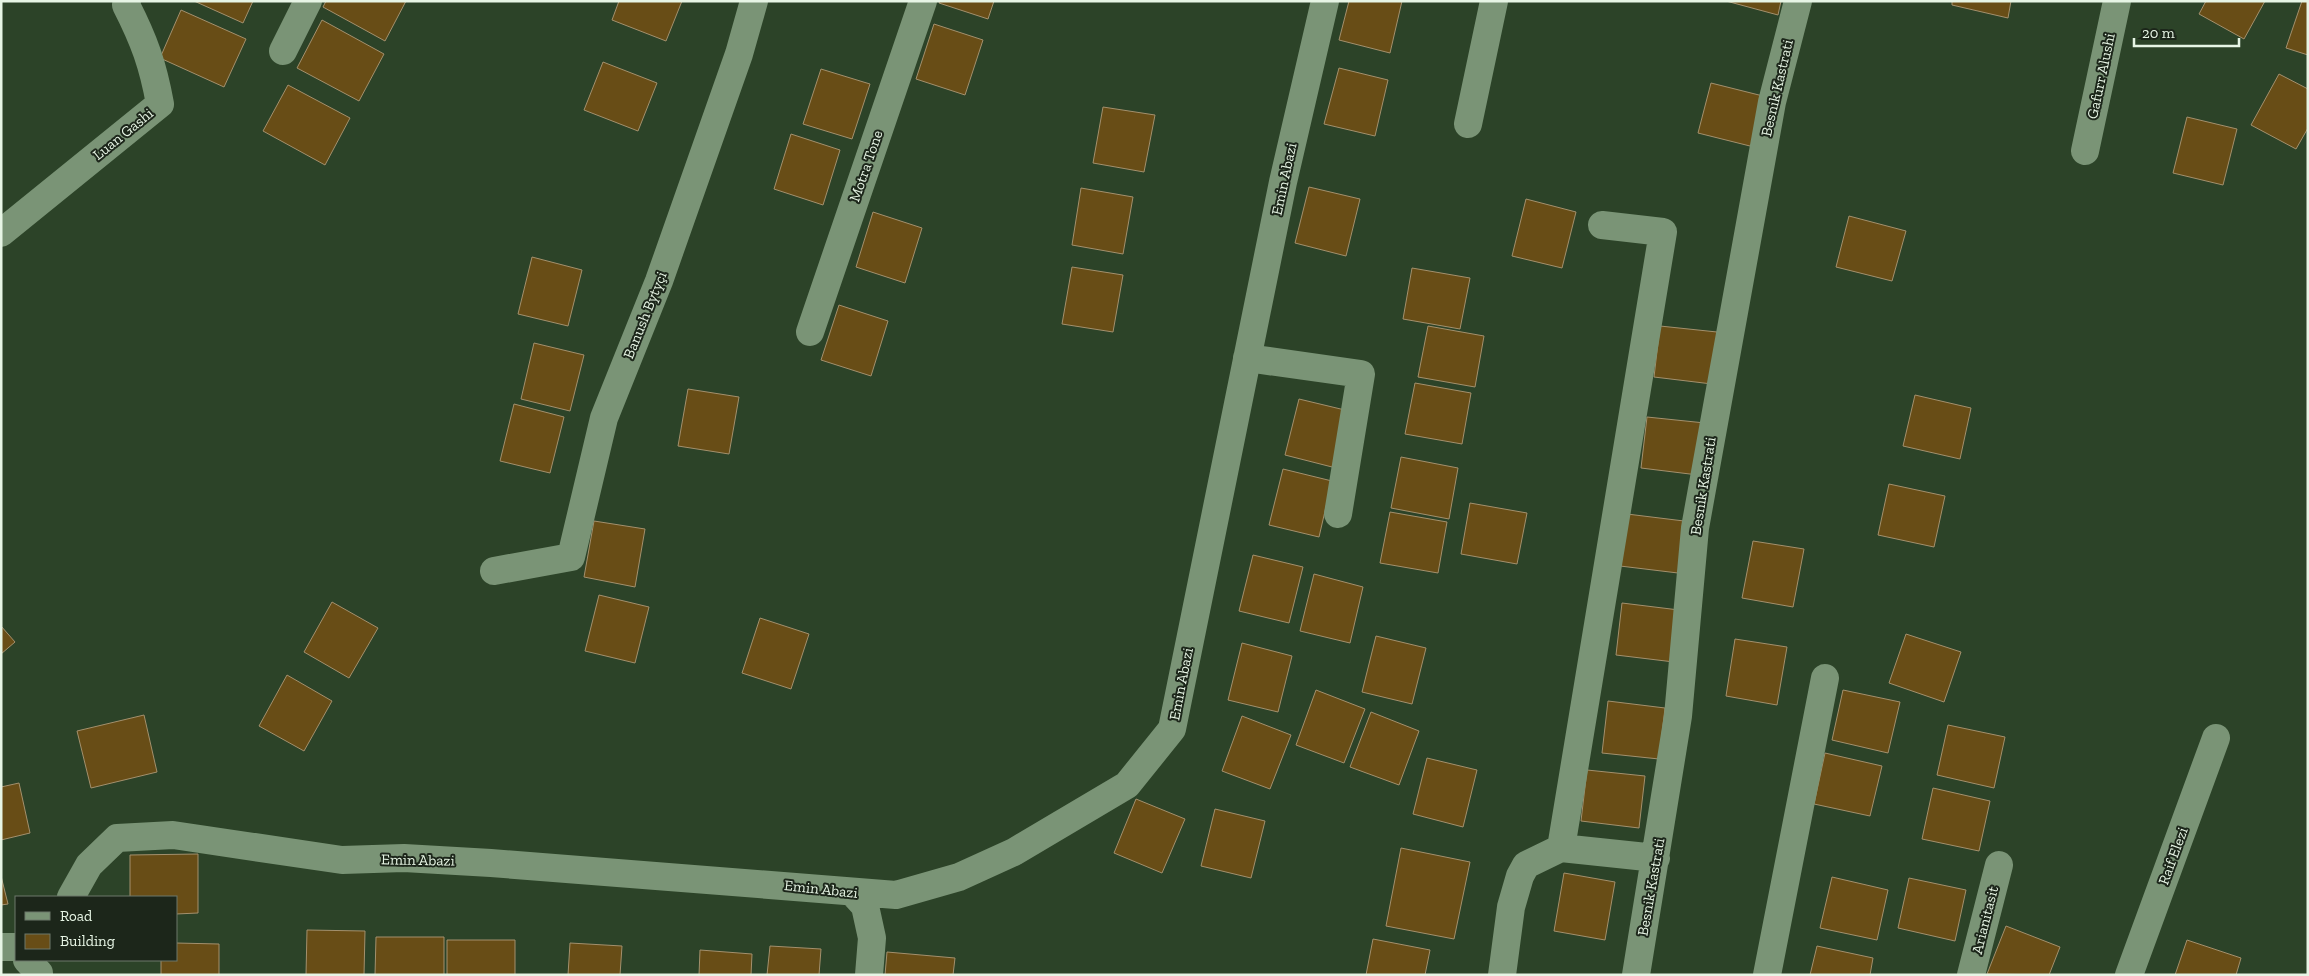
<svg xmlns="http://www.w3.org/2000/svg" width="2309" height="976" font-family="'Zilla Slab',serif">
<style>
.building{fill:#684d16;stroke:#a3906d}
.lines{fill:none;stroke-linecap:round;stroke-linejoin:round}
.minor{stroke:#7a9476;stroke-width:28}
.labels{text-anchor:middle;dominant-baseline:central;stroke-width:4;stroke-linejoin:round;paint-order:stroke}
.street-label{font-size:15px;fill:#e7f5e5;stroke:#1c261a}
</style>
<rect width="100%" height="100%" fill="#2c4328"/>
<path class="building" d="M194,1H253L243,23Z
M326,1H406L385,41L323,7Z
M619,1H682L666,41L612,20Z
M940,1H994L988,19L939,3Z
M1349,1H1402L1390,53L1339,40Z
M1726,1H1781L1778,15Z
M1952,1H2011L2008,18L1952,5Z
M2206,1H2265L2244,39L2199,14Z
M2302,1H2308V55L2286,48Z
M181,10L246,39L224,87L160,58Z
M322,20L384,54L359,101L297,68Z
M934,24L983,40L965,95L916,79Z
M603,62L657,83L638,131L584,110Z
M1339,68L1388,80L1375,136L1324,124Z
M821,69L870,84L852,139L803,124Z
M2279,74L2308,89V128L2296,149L2251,125Z
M1711,83L1767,97L1754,147L1698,133Z
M288,85L350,118L325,165L263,131Z
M1103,107L1155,115L1144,172L1093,163Z
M2187,117L2237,129L2223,185L2173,173Z
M791,134L840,150L823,205L774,189Z
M1309,187L1360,199L1346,256L1295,243Z
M1081,188L1133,197L1123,254L1072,245Z
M1526,199L1576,212L1562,268L1512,256Z
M873,212L922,228L905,283L856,267Z
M1849,216L1906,231L1892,281L1836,267Z
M532,257L582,270L568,326L518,314Z
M1072,267L1123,275L1113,332L1062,324Z
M1412,268L1470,278L1460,329L1403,319Z
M839,305L888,321L871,376L821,360Z
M1428,326L1484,336L1475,387L1418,377Z
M1660,326L1717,332L1712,384L1654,377Z
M534,343L584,355L570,411L521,399Z
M1415,383L1471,393L1462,444L1405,434Z
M688,389L739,397L729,454L678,446Z
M1915,395L1971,408L1960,459L1903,446Z
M1299,399L1349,411L1336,468L1285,455Z
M514,404L564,417L550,473L500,461Z
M1647,417L1705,423L1698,475L1641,468Z
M1401,457L1458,468L1449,519L1391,508Z
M1283,469L1332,481L1319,537L1269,525Z
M1889,484L1945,496L1934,547L1878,535Z
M1470,503L1527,513L1517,564L1461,554Z
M1390,512L1447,522L1438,573L1380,563Z
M1627,514L1684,521L1678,573L1620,566Z
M594,521L645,529L635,587L584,577Z
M1753,541L1804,549L1793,607L1742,598Z
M1253,555L1303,567L1289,623L1239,611Z
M1314,574L1363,587L1350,643L1300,631Z
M599,595L649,607L635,663L585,651Z
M332,602L378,628L349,678L304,652Z
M1622,603L1679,610L1674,662L1616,655Z
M760,618L809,634L791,689L742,673Z
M1,626L15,642L1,654Z
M1906,634L1961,652L1944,702L1889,683Z
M1376,636L1426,648L1412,704L1362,692Z
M1735,639L1787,647L1777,705L1726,696Z
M1242,643L1292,656L1278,712L1228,700Z
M287,675L332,701L304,751L259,726Z
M1316,690L1365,709L1344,763L1296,745Z
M1843,690L1900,702L1888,753L1832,740Z
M1608,701L1665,708L1659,759L1602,753Z
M1371,712L1419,731L1399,785L1350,767Z
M144,715L157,772L91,788L77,731Z
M1242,716L1291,735L1270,789L1222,771Z
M1948,725L2005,737L1994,788L1937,775Z
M1825,753L1882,766L1870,816L1814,804Z
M1427,758L1477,770L1463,827L1413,814Z
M1587,770L1645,776L1639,828L1581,821Z
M19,783L30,833L1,840V787Z
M1933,788L1990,801L1979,851L1922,839Z
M1136,799L1185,819L1162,873L1114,853Z
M1215,809L1265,821L1251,878L1201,866Z
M1401,848L1470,862L1454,939L1386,926Z
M198,854V913L176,914V897H130V855Z
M1564,873L1615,882L1605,940L1554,931Z
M1,876L8,904L1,905Z
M1832,877L1888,890L1877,940L1820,928Z
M1909,878L1966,890L1955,941L1898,928Z
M2006,926L2060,947L2049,975L1987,974Z
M307,930L365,931L364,975H306Z
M376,937H444V975H375Z
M1373,939L1430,950L1425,975H1366Z
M447,940H515V975H447Z
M2187,940L2241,958L2236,975H2175Z
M176,943L219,944V975H161V960H176Z
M570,943L622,946L620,975H568Z
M770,946L821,949L819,975H767Z
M1817,946L1873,958L1870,975H1810Z
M700,950L752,954L751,975H699Z
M887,952L955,958L953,975H885Z"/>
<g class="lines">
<path class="minor" d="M283,51L308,1
M1468,124L1494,1
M2085,151L2117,1
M1,233L160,104C153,65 144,40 126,5L127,1
M810,332L923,1
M1247,358L1361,374L1338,514
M494,571L571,557L604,418L659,281L739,54L754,1
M1561,848L1663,232L1602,225
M853,893L865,906L872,938L869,975
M71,897L89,865L117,838L173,835L342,860L404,858L491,863L896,895L959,877L1014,852L1127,785L1172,729L1283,182L1325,1
M1,947H16
M27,960L39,973
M1502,975L1511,907L1520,876L1526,865L1561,848L1656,858
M1636,975L1678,716L1695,528L1772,102L1798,1
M1767,975L1825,678
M1971,975L1999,865
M2129,975L2216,738"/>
</g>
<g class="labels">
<g class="street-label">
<text transform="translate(2101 76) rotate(-78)">Gafurr Alushi</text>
<text transform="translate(1777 88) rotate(-77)">Besnik Kastrati</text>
<text transform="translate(123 134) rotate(-39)">Luan Gashi</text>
<text transform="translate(866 166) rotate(-71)">Motra Tone</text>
<text transform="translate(1284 179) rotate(-78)">Emin Abazi</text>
<text transform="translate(645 315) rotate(-68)">Banush Bytyçi</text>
<text transform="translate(1703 486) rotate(-81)">Besnik Kastrati</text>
<text transform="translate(1181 684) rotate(-79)">Emin Abazi</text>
<text transform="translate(2173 856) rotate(-70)">Raif Elezi</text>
<text transform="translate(418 860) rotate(1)">Emin Abazi</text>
<text transform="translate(1651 887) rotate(-80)">Besnik Kastrati</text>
<text transform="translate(821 889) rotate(6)">Emin Abazi</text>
<text transform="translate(1985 920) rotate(-76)">Arianitasit</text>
</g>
</g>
<rect width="2309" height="976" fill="none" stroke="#e7f5e5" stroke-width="5"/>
<rect x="15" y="896" width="162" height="65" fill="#1c261a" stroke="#6d796b"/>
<rect x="25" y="912" width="25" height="8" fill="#7a9476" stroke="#6d796b"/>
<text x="60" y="921" font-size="15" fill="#e7f5e5">Road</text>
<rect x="25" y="934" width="25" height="15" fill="#684d16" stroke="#6d796b"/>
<text x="60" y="946" font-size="15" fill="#e7f5e5">Building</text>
<path d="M2134 38v8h105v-8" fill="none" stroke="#e7f5e5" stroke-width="2.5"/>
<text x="2142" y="38" font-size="15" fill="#e7f5e5" stroke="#1c261a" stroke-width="4" paint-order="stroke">20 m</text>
</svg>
